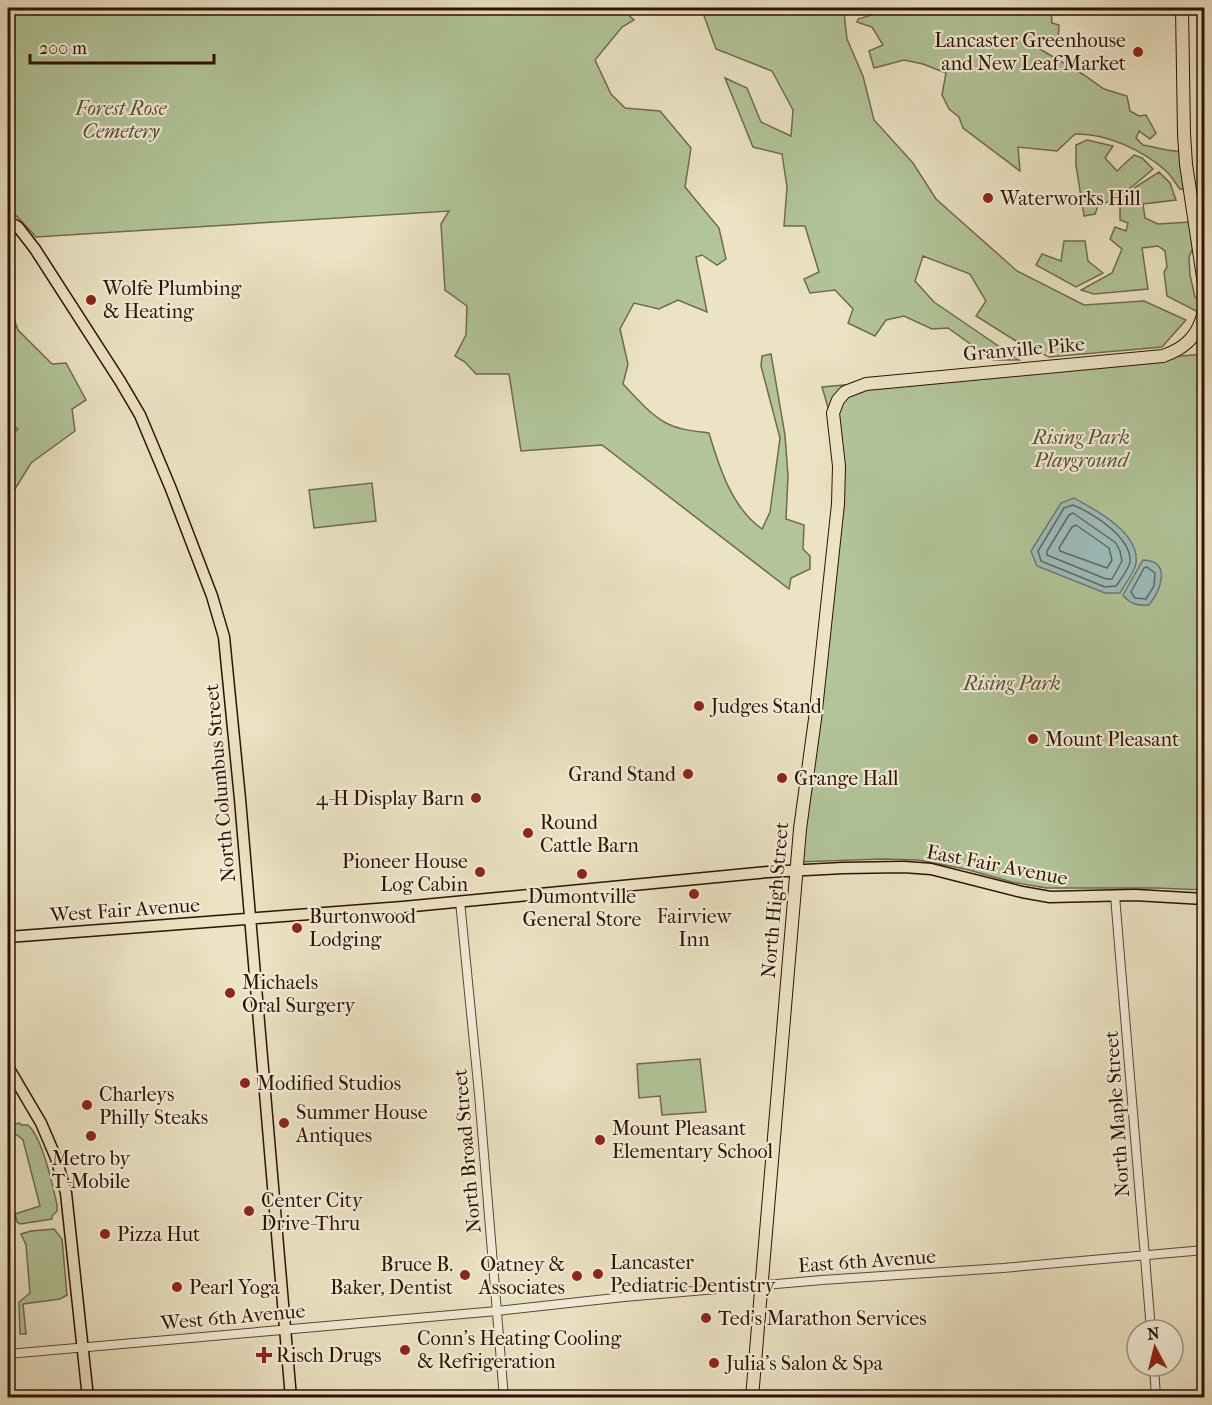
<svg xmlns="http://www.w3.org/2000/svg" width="1212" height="1405" font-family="'IM FELL French Canon',serif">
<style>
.green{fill:#b1c599;stroke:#706a4f;stroke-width:1.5}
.water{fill:#9bbdbb;stroke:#707872;stroke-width:1.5}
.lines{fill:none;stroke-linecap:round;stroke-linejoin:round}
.shore{stroke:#656660;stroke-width:1.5}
.minor-casing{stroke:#5e4534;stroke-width:10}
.major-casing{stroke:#2f1005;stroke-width:13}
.highway-casing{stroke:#2f1005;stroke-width:14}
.minor{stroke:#f2edd8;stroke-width:8}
.major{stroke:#ebe3c3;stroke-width:10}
.highway{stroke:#ebe3c3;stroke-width:12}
.poi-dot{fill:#8f2418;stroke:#f2edd8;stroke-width:2}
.labels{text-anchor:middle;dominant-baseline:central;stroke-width:4.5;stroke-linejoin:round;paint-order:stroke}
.poi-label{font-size:20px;fill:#2f1005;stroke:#f2edd8;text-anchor:start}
.park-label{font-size:20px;font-style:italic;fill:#5c4f39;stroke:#f2edd8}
.street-label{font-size:20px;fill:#2f1005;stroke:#f2edd8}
</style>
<rect width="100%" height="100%" fill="#ebe3c3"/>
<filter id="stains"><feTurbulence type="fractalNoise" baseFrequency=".00333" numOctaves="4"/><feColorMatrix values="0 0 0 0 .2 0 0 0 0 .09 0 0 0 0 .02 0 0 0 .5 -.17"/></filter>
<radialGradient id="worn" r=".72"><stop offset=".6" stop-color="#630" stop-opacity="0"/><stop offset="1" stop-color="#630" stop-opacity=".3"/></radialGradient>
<path class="green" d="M8,8L621,9L634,20L622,27L595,60L611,94L625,108L660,111L691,148L685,187L719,228L726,259L717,265L702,255L696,257L707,312L678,300L659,309L634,303L620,329L628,364L623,384C636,398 650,414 666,423C679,430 695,431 709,433C719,467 732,508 762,529L770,512L780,438L761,366L762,356L771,354L785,435L788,476L786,519L804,525L803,549L810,556V569L791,578L789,589L602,445L521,451L509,374H476L465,362L455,356L466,335L467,306L445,290L441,224L449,211L36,237L12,211L8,210Z
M704,8H864L844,13L847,39L863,76L874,120L913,163L936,199L1017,271L1084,305L1144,301L1186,320L1162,347L1049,357L1016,341L976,316L986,301L970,274L923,256L915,281L934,302L1019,360H993L948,328L932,329L904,316L886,320L875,336L848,323L853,309L835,290L810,293L804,279L819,272L805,226H784L787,187L782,154L753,147L725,78L747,88L761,122L791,136L793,110L772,71L716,49L703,13Z
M985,8H1051L1052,23L1059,25L1058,42L1043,41L1038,45V48L1084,75L1104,89L1127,96L1130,111L1139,116L1146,115L1156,133L1150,139L1139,131L1136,138L1143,145C1157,147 1167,152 1180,151L1184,189H1180C1175,183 1171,175 1165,170C1142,150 1106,133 1075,134L1057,151L1018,147L1020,171L963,128L959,117L949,109L942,95L946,73L923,64L904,60L874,68L869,51L883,45L872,27L857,22L858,19L885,11L922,12Z
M1087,140L1113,146L1105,158L1117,171L1134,155L1142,158L1153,169C1136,184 1120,198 1098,206L1095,214L1084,216L1076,165V145Z
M1159,172L1170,183L1176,200L1143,204L1145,218L1158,224L1190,222L1194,246L1189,257L1190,275L1195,297L1201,303L1198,312L1167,296L1164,272L1167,267L1165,251L1158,246L1142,248L1148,289L1094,294L1081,290L1112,273L1122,249L1110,239L1115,227L1126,231L1128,223L1120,220V202L1134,188Z
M1064,241H1085L1088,261L1103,273L1076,287L1036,265L1042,254L1061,261Z
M8,302L18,330L52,364L66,363L86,400L72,409L75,431L31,463L15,489L8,491V441L18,429L8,422Z
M1204,354V890L1156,888H1046L1012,882L965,869L918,860L883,859L798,862L838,504L834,428L822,387Z
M372,483L376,521L314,528L309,490Z
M700,1059L706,1112L662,1115L660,1096L639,1098L637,1064Z
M20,1123L21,1125H28C42,1137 53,1186 57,1205V1211L52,1216V1219L20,1224L17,1222L15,1214L40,1206L23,1140L17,1135L8,1134V1125Z
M54,1229L62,1239L67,1295L60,1299L23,1304L26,1334H20L19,1302L30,1293L26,1245L21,1234L31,1231Z"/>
<path class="water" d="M1074,498C1096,510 1140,533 1136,563C1135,572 1124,585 1120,593H1105L1037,566L1031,551L1061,503Z
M1143,560C1173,561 1160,591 1149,605C1138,606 1130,604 1123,595Z"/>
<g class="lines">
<path class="shore" d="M1073,505C1092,513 1132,537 1130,562C1129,569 1120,580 1116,586L1105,587L1041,561L1038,551L1064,508Z
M1073,513L1116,543L1120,551L1122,561L1112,579H1106L1047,555V551L1069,515Z
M1076,525L1109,548L1112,560L1107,568L1060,551L1059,548L1072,527Z
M1147,567L1155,573L1154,586L1146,599L1135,598L1131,592L1144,568Z"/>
<g class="minor-casing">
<path id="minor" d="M1115,896L1151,1330
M460,901L479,1094L504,1398
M8,1354L497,1311L624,1297L822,1280L1003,1268L1204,1250
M1154,1366L1156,1398"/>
</g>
<g class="major-casing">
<path id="major" d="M8,221L18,227L35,249L120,381L140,415L171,489L212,596L224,637L240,799L291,1398
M8,937L403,907L768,872L843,868L904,867L931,869L1022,892L1050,897L1135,895L1204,899
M8,1067L41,1123L56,1158L66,1193L88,1398"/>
</g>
<g class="highway-casing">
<path id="highway" d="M1182,8L1184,134L1186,164L1204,284
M752,1398L800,829L815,719L838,504L839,466L833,413L838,400L845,392L866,384L1163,356C1186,348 1199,335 1204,311"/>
</g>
<use href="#minor" class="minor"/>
<use href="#major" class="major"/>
<use href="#highway" class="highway"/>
</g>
<g class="poi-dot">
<circle cx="1138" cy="52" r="6"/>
<circle cx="988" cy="198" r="6"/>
<circle cx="91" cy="300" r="6"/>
<circle cx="699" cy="706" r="6"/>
<circle cx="1033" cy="739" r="6"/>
<circle cx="688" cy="774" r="6"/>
<circle cx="782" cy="778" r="6"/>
<circle cx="476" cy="798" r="6"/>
<circle cx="528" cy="833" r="6"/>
<circle cx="480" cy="872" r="6"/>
<circle cx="582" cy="874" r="6"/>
<circle cx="694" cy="894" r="6"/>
<circle cx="297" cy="928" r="6"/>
<circle cx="230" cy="993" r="6"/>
<circle cx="245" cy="1083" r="6"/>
<circle cx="87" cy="1105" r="6"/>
<circle cx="284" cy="1123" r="6"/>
<circle cx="91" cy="1136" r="6"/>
<circle cx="600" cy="1140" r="6"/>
<circle cx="249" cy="1211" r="6"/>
<circle cx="105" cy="1234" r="6"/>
<circle cx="598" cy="1274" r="6"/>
<circle cx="465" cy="1275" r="6"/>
<circle cx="577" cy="1276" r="6"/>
<circle cx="177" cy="1287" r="6"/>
<circle cx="706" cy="1318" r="6"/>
<circle cx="405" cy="1350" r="6"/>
<path d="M261 1346h6v6h6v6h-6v6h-6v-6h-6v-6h6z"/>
<circle cx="714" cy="1363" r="6"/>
</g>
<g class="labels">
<g class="poi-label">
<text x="1126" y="40" text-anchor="end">Lancaster Greenhouse<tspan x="1126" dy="23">and New Leaf Market</tspan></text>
<text x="1000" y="198">Waterworks Hill</text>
<text x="103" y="288">Wolfe Plumbing<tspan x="103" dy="23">&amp; Heating</tspan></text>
<text x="711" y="706">Judges Stand</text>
<text x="1045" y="739">Mount Pleasant</text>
<text x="676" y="774" text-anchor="end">Grand Stand</text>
<text x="794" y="778">Grange Hall</text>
<text x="464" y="798" text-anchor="end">4-H Display Barn</text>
<text x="540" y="822">Round<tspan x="540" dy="23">Cattle Barn</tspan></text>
<text x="468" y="861" text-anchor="end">Pioneer House<tspan x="468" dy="23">Log Cabin</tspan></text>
<text x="582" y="896" text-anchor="middle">Dumontville<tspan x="582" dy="23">General Store</tspan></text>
<text x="309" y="916">Burtonwood<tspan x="309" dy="23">Lodging</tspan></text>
<text x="694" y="916" text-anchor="middle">Fairview<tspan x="694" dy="23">Inn</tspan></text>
<text x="242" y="982">Michaels<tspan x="242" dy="23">Oral Surgery</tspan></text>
<text x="257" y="1083">Modified Studios</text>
<text x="99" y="1094">Charleys<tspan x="99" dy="23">Philly Steaks</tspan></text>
<text x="296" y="1112">Summer House<tspan x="296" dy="23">Antiques</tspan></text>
<text x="612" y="1128">Mount Pleasant<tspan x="612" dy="23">Elementary School</tspan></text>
<text x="91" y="1158" text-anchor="middle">Metro by<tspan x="91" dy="23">T-Mobile</tspan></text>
<text x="261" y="1200">Center City<tspan x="261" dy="23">Drive-Thru</tspan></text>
<text x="117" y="1234">Pizza Hut</text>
<text x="610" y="1262">Lancaster<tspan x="610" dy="23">Pediatric Dentistry</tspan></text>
<text x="453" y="1264" text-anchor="end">Bruce B.<tspan x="453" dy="23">Baker, Dentist</tspan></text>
<text x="565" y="1264" text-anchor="end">Oatney &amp;<tspan x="565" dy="23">Associates</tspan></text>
<text x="189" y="1287">Pearl Yoga</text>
<text x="718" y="1318">Ted's Marathon Services</text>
<text x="417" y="1338">Conn's Heating Cooling<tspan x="417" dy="23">&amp; Refrigeration</tspan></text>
<text x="276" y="1355">Risch Drugs</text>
<text x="726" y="1363">Julia's Salon &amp; Spa</text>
</g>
<g class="park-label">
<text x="121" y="108">Forest Rose<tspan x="121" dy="23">Cemetery</tspan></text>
<text x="1081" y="437">Rising Park<tspan x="1081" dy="23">Playground</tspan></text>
<text x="1012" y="683">Rising Park</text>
</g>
<g class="street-label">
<text transform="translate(1024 349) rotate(-5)">Granville Pike</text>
<text transform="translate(220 783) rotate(-95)">North Columbus Street</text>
<text transform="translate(997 865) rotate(11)">East Fair Avenue</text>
<text transform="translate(775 900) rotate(-85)">North High Street</text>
<text transform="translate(125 910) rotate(-4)">West Fair Avenue</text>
<text transform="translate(1117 1114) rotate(-94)">North Maple Street</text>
<text transform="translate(467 1151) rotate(-95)">North Broad Street</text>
<text transform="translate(867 1261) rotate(-4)">East 6th Avenue</text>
<text transform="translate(233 1317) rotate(-5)">West 6th Avenue</text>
</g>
</g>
<rect width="1212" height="1405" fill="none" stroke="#ebe3c3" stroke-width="30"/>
<rect x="9" y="9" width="1194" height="1387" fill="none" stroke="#2f1005" stroke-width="3"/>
<rect x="15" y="15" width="1182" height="1375" fill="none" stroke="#2f1005" stroke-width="1.5"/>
<g transform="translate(1155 1348) rotate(353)"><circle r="28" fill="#f2edd8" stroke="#a49584" stroke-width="1.5"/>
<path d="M0-4.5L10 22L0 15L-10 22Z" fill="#8f2418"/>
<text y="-9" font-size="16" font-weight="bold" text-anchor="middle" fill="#2f1005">N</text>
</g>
<path d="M30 54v9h184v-9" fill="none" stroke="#2f1005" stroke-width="3"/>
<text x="39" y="54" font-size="18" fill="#2f1005" stroke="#f2edd8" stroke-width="4.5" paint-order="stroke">200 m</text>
<rect width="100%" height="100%" filter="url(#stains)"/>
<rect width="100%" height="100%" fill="url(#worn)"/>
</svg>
